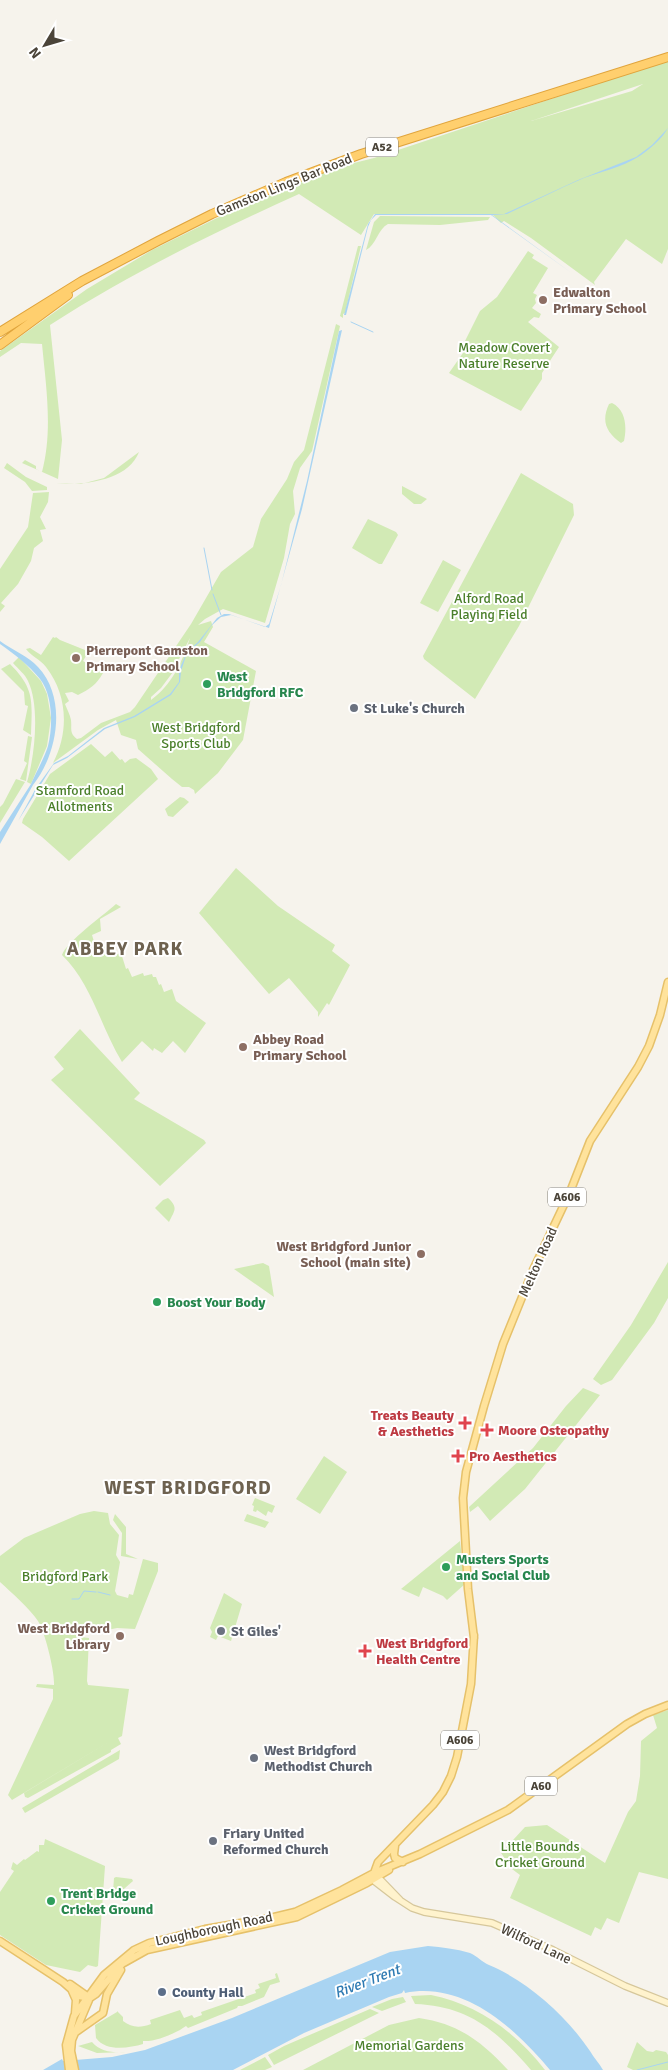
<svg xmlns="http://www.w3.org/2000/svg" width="668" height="2070" font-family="Signika,sans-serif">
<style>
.green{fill:#d2eab5;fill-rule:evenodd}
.water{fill:#a9d4f2}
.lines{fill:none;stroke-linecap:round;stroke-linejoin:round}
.stream{stroke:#a9d4f2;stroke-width:1}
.secondary-casing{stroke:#d6c79b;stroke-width:8}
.primary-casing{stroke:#e6c16a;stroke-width:9}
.highway-casing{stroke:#e0a43c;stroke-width:10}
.secondary{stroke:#fff3cd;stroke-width:5.5}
.primary{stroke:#ffe39c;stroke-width:6}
.highway{stroke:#ffcf6e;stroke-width:8}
.education-dot{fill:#8d6e63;stroke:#fff;stroke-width:2}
.leisure-dot{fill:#2e9e5b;stroke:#fff;stroke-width:2}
.worship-dot{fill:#6b7280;stroke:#fff;stroke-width:2}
.health-dot{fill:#e0444e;stroke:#fff;stroke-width:2}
.service-dot{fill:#5c6f8a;stroke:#fff;stroke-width:2}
.labels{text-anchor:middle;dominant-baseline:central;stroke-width:4;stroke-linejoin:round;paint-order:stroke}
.shield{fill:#fff;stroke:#817c74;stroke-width:1}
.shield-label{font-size:12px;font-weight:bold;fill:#4b4439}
.street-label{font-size:14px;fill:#4b4439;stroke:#fff}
.education-label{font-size:14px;font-weight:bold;fill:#785e54;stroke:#fff;text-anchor:start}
.park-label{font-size:14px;fill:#4a7f2a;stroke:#fff}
.leisure-label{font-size:14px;font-weight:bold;fill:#27864d;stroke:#fff;text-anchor:start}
.worship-label{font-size:14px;font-weight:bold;fill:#5b616d;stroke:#fff;text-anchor:start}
.health-label{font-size:14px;font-weight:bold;fill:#be3a42;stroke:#fff;text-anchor:start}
.service-label{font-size:14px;font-weight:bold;fill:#4e5e75;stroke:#fff;text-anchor:start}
.water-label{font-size:15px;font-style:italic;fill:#2e7ab2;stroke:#fff}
.district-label{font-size:19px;font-weight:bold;letter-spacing:1px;fill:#6e6250;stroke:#fff}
</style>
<rect width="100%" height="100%" fill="#f6f3ec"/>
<path class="green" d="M668,60V249L662,264L626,239L594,282L595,285L531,238L504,221L501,223L492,214H374L361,235L299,194C213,233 129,274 50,325L62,440L58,479L22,463L25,460L36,466V469L42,472C53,431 46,386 42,344L21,343L0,357V351L87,289L152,250L217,218L330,169L374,158ZM643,84L632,91L531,121Z
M380,216L490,217L488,220L440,225L388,224C378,229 376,245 366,250L374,222Z
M358,246H361L345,313L343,314V318L340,316Z
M528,251L534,255L532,258L548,268L533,293L537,295L535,299L536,303L532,308L541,314L539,318L534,317L528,322L559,347L542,373V379L521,411L449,373L463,353L464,343L480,311L497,297Z
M336,324L340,326L312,451L300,468L293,491L295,514L290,524L284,558L265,623L223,609L205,619L198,625L211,621L213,627L204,642L256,671L243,740L218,773L195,794L194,790L189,787H182L172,779L138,749L136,740L121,735L116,720L98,730L53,763C69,733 68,695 46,667C41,660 31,656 26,649L30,648L41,655L53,637L55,638L56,637L60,640L85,650L86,656L83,661L103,673C96,685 90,689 78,695L72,692L65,693L69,701L65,704C67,709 70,715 71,720C72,729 69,733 77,739L81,738L101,723L130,712L135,707L191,624L221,572L253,547L261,519L287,479L294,462L304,450ZM190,638C182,662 172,685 151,700V697L161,688L173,672L171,670L177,663Z
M612,403C626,410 627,427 624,441L621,443C606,432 601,421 609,404Z
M139,452C128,481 82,486 56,483L81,484L104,478Z
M7,463L26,477L47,487V490L32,491L25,482L4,468Z
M521,473L573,504L574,515L519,626L475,699L424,659L423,656Z
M402,486L427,499L421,504H414L402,494Z
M49,492L48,502L40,517L46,529L40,530L43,541L34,548L31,561L18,584L1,603L5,606L0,612V569L28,527L33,493Z
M368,519L396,532L398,535L382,564H379L352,548Z
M443,560L461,570L438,612L420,603Z
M19,657L41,681L47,694L51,718L47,746L31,784L27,782C35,755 40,706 28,681C25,674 18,669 13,663Z
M10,664C35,689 32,701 31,735L23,730L28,706L25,705L24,692L1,669Z
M28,736L32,737L26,781L20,779L27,763L24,761Z
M91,744L105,757L112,751L120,760L122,759L125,763L130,759L136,758L151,769L158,779L69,861L42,837L22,823L23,819L50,774Z
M16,779L25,782L0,823V807L3,804Z
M180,797L184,798L189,802L173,817L168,816L165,809Z
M236,868L278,906L335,945L332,951L350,965L329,1005L327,1003L318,1017V1012L289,978L269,994L199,913Z
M116,904L121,907L100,919L101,931L92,935L96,948L107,945L111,956L121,953L126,969L128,968L132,977L143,973L144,976L152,974L153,977H156L159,985L161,984L164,992L172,989L176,1001L206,1023L185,1053L173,1041L162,1053L154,1048L153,1051L142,1041L122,1062C101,1028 92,984 62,955C66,942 104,915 116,904Z
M80,1029L140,1093L134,1099L204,1140L206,1143L160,1186L51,1080L64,1069L54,1057Z
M168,1198C179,1208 174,1211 169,1222L155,1208L163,1200Z
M668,1262V1298L654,1323L612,1380L601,1385L593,1379L631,1325Z
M263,1263L269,1266L274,1297L234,1269Z
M583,1388L600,1395L525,1489L490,1521L478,1506L470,1512L469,1507L533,1448L566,1406Z
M324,1456L347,1472L320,1514L296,1499Z
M255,1498L275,1506L272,1513L268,1511L266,1516L257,1510L256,1512L253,1511L254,1506L252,1505Z
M94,1511L108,1513L110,1524L119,1535L116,1555L120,1562L115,1591L117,1595L128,1598L129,1594L133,1595L143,1559L158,1563V1571L135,1629L117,1628L107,1630L82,1627L81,1637L89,1638L87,1681L88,1685L129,1689L122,1736L118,1738L121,1744L111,1750V1747V1752L28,1798L25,1797L24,1793L112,1740L12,1800L8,1795L53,1699V1689L36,1687L37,1684L54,1685C55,1672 45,1632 38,1621C30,1609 11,1592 0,1582V1556L24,1538L80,1514Z
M115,1514L126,1527V1554L138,1559L121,1556L122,1533L113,1520Z
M247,1514L269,1522L265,1528L244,1521Z
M460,1541L465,1584L447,1600L443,1596L423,1587L419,1597L401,1589Z
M224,1593L242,1604L231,1641L218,1636L216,1640L210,1637L212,1632L210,1628Z
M668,1710V1879L639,1872L619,1923L607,1918L601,1930L595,1927L591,1936L510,1898L520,1875L512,1869L501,1853L525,1827L547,1825L605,1863L628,1812L636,1801L640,1776L641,1741L657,1728L653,1715Z
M120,1750L119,1759L25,1813L22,1808Z
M45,1839L105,1866L98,1966L96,1967L88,1965L80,1972L46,1965L0,1935V1892L14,1871L11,1869L13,1862L17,1865L24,1859L25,1860L37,1851L39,1852V1845H44Z
M116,1877L132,1879L133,1881L117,1895L113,1892L114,1878Z
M277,1973L280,1982L270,1985L264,1997L242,2006H238L237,2008L188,2028L186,2026C175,2034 155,2042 143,2041V2044C129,2048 106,2052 96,2038L95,2025L117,2012V2011L123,2017V2021C132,2028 140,2028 151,2024L150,2020L180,2010L184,2018L192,2015L194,2018L202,2015L201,2012L256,1993L255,1990L260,1988L258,1984L276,1978L275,1974Z
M431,1995C477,2004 517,2033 545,2070H531C497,2031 469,2006 415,2004L411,1996Z
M403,1997L406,2002L382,2011L372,2007L392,1999Z
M370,2009L379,2013L274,2065L268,2055L284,2046Z
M419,2018C459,2024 481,2041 508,2070H303L389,2025Z
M92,2042C100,2052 114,2053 126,2052L97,2053L78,2046Z
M637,2042L647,2051L653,2052L656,2050L666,2052L668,2055V2070H633L627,2067Z
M265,2057L272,2067L265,2070H240Z"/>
<path class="water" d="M668,128C663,138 648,151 638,157C622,167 601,172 584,178C558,189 533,202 507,214L492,215L573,274L491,215H376L371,220L368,227L346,315H344L368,224L375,214H504L578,180L636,157L652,145Z
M342,330L302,509L269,628L231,615L221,617L211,626L200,642L187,653L181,671L180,682L171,695L135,717L105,729L67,758L53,765L18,821L36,788L54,763L68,756L104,728L134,716L170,694L179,682V670L187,652L198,642L217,618L224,614H229L265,627L269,624L281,585L307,481L339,331Z
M0,641C12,650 28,656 38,667C68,699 57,755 33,785L0,844V832L31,784C36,772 44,759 48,746C53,727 53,695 40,679C29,665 14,654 0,644Z
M428,1946C442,1947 456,1949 470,1953C477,1956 482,1962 489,1965C527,1981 565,2014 590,2051C594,2058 599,2063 603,2070H550C515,2028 464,1981 405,1993L404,1990L402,1993L389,1997L304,2033L233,2070H43L62,2059L63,2061L112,2057L145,2050L232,2018L390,1952Z"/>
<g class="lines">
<path class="stream" d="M351,322L373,332
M204,548L212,590
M213,594L221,615
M98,1592L110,1595
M72,1599H79L84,1591L96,1592
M637,2070L668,2062"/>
<g class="secondary-casing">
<path id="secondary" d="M400,1900L374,1873L373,1880L395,1897L412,1908L424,1912L492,1923L553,1950L625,1986L668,2003"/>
</g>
<g class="primary-casing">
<path id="primary" d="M474,1638L468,1589L463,1498L466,1472L484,1406L503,1344L533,1270L570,1192L590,1141L638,1067L649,1046L660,1015L668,982
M395,1846L394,1854L395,1858L403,1862
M374,1873L378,1862L433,1805L443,1792L451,1776L457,1757L471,1684L474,1635
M0,1941L63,1982L79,1996L90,1998L96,1994L122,1964L147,1950L297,1917L367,1883L389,1870
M70,1984L87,1996L89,2000L72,2040L71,2051L75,2070
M72,1991L76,2000L75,2013
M76,2032L103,2013L107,1994L121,1970
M69,2070L66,2045L74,2016L104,1975L134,1950L149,1943L205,1929L270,1918L295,1912L342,1890L374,1873L420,1854L508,1810L627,1724L645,1714L668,1705"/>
</g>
<g class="highway-casing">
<path id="highway" d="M0,332L82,281L158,241L212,214L286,182L361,154L668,57
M0,345L68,295"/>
</g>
<use href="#secondary" class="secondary"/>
<use href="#primary" class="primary"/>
<use href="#highway" class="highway"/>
</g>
<g class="education-dot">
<circle cx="543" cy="300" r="5"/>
<circle cx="76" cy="658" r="5"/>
<circle cx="243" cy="1047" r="5"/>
<circle cx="421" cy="1254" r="5"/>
<circle cx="120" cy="1636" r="5"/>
</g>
<g class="leisure-dot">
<circle cx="207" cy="684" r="5"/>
<circle cx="157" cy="1302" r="5"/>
<circle cx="446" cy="1567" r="5"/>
<circle cx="51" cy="1901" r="5"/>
</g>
<g class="worship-dot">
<circle cx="354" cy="708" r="5"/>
<circle cx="221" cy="1631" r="5"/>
<circle cx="254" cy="1758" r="5"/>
<circle cx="213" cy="1841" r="5"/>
</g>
<g class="health-dot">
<path d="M462.5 1415.5h5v5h5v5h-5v5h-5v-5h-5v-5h5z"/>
<path d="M484.5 1422.5h5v5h5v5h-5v5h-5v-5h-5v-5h5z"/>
<path d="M455.5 1448.5h5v5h5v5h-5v5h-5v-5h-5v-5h5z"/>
<path d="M362.5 1643.5h5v5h5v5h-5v5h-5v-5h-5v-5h5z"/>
</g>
<circle class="service-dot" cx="162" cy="1992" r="5"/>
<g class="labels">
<g class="shield">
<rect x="366" y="137.5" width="32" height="19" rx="4"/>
<rect x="548" y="1187.5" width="38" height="19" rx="4"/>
<rect x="441" y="1730.5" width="38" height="19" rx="4"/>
<rect x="525" y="1776.5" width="32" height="19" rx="4"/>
</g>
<g class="shield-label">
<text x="382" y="147">A52</text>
<text x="567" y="1197">A606</text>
<text x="460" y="1740">A606</text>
<text x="541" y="1786">A60</text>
</g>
<g class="street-label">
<text transform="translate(284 185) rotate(-22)">Gamston Lings Bar Road</text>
<text transform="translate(538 1262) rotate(-66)">Melton Road</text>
<text transform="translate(214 1929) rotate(-12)">Loughborough Road</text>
<text transform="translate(536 1944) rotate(25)">Wilford Lane</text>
</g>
<g class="education-label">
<text x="553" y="292">Edwalton<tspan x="553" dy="16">Primary School</tspan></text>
<text x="86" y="650">Pierrepont Gamston<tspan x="86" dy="16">Primary School</tspan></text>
<text x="253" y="1039">Abbey Road<tspan x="253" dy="16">Primary School</tspan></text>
<text x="411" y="1246" text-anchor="end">West Bridgford Junior<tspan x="411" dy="16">School (main site)</tspan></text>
<text x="110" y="1628" text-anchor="end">West Bridgford<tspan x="110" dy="16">Library</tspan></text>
</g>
<g class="park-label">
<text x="504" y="347">Meadow Covert<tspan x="504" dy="16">Nature Reserve</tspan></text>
<text x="489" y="598">Alford Road<tspan x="489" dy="16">Playing Field</tspan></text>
<text x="196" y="727">West Bridgford<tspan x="196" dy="16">Sports Club</tspan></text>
<text x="80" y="790">Stamford Road<tspan x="80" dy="16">Allotments</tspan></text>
<text x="65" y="1576">Bridgford Park</text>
<text x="540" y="1846">Little Bounds<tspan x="540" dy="16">Cricket Ground</tspan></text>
<text x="409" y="2045">Memorial Gardens</text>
</g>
<g class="leisure-label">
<text x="217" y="676">West<tspan x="217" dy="16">Bridgford RFC</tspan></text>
<text x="167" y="1302">Boost Your Body</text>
<text x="456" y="1559">Musters Sports<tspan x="456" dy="16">and Social Club</tspan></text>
<text x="61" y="1893">Trent Bridge<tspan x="61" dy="16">Cricket Ground</tspan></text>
</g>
<g class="worship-label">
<text x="364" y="708">St Luke's Church</text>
<text x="231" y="1631">St Giles'</text>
<text x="264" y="1750">West Bridgford<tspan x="264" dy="16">Methodist Church</tspan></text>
<text x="223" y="1833">Friary United<tspan x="223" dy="16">Reformed Church</tspan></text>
</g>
<g class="health-label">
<text x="454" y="1415" text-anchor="end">Treats Beauty<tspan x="454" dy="16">&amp; Aesthetics</tspan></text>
<text x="498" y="1430">Moore Osteopathy</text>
<text x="469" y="1456">Pro Aesthetics</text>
<text x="376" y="1643">West Bridgford<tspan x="376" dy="16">Health Centre</tspan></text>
</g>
<g class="service-label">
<text x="172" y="1992">County Hall</text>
</g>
<g class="water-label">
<text transform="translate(367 1981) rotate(-21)">River Trent</text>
</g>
<g class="district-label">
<text x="125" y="949">ABBEY PARK</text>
<text x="188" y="1488">WEST BRIDGFORD</text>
</g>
</g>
<g transform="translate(45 45) rotate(232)" stroke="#ffffff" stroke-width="4" paint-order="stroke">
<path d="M0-4L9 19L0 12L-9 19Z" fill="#4b4439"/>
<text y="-8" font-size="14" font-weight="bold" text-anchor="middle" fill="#4b4439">N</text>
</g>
</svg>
